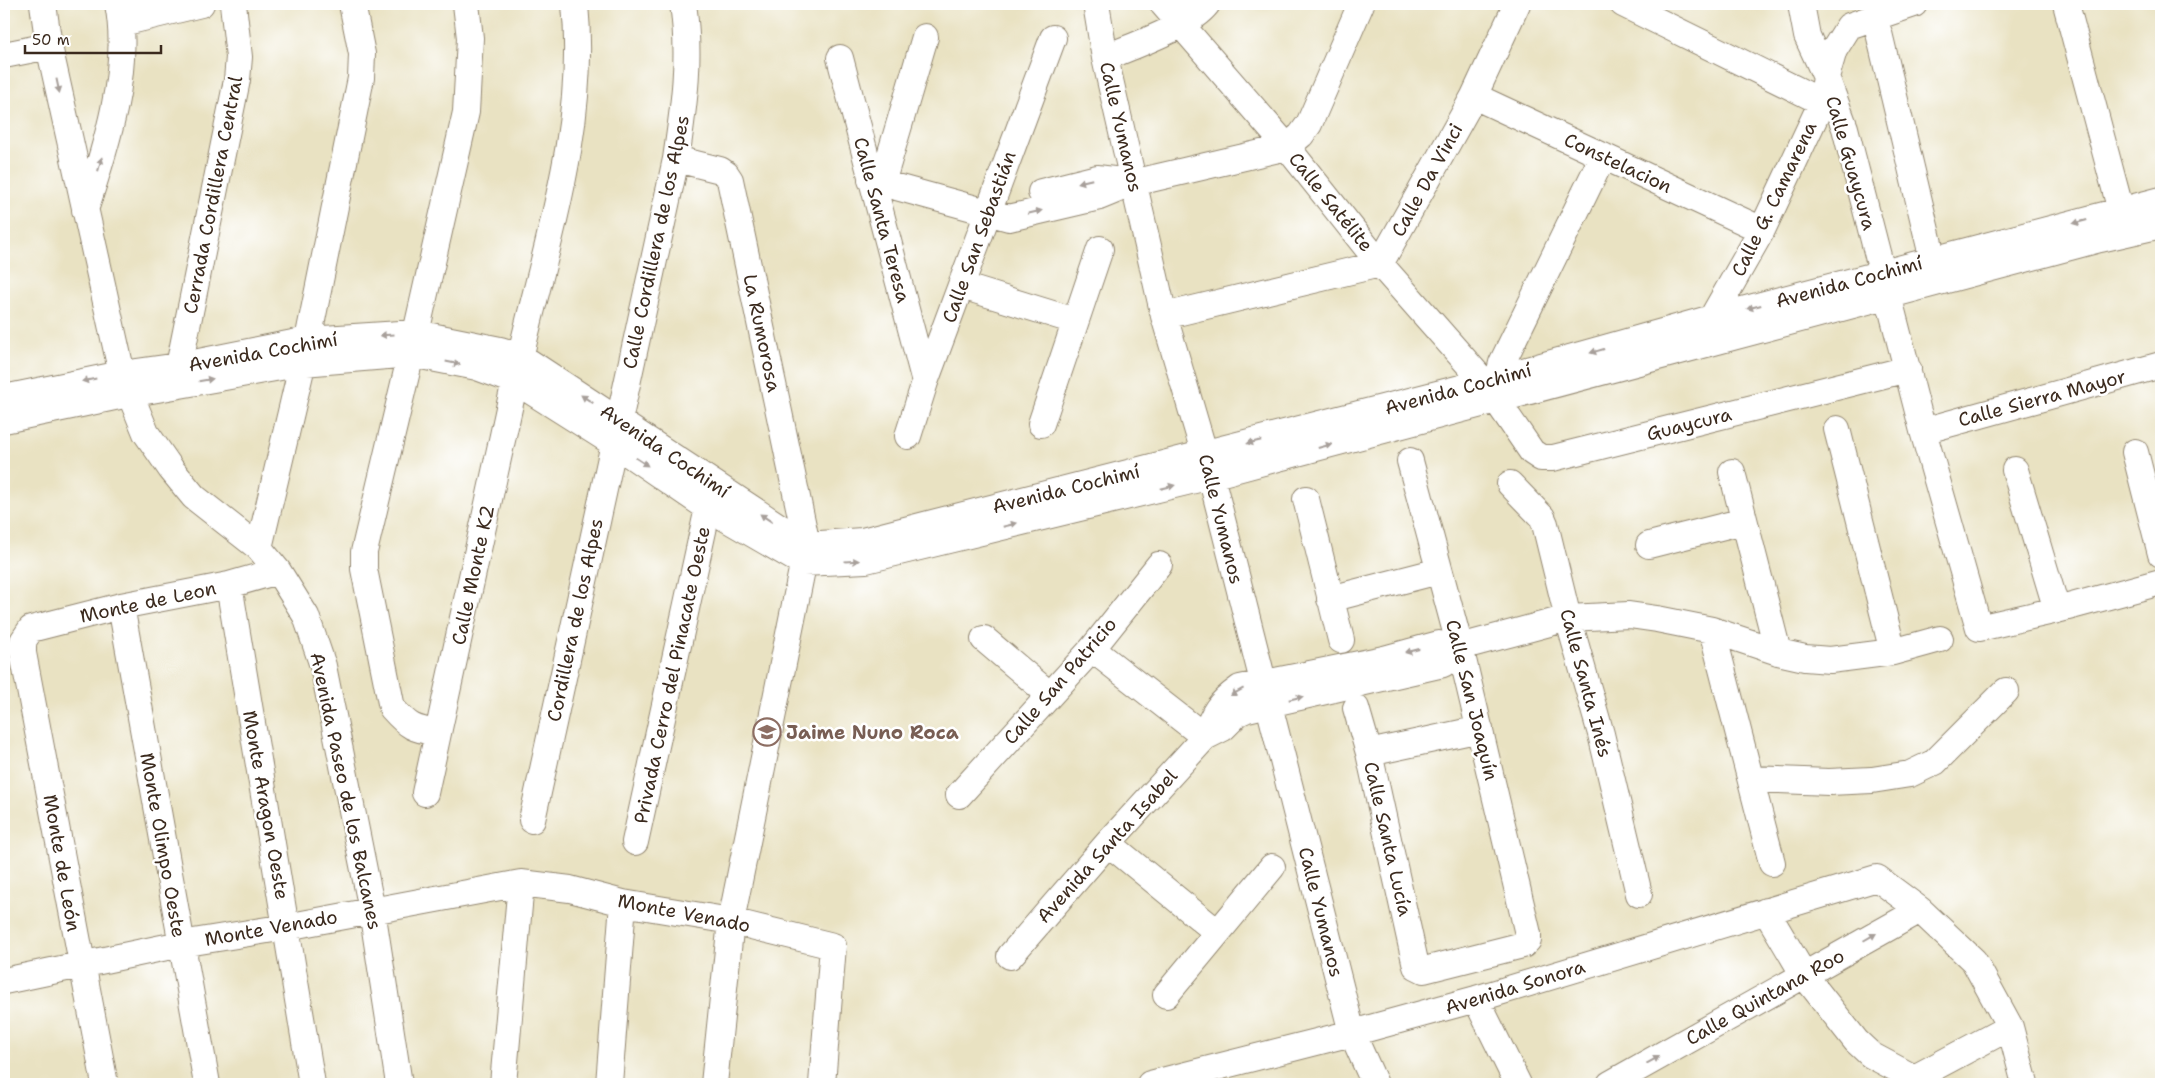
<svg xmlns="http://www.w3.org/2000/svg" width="2165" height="1088" font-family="'Shantell Sans',sans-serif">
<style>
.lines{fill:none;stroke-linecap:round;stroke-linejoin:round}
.minor-casing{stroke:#928670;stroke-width:28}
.minor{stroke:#fff;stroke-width:26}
.oneway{fill:#a79f9a}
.labels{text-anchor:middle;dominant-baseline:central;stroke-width:5;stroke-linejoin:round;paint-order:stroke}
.street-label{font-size:19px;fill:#3b2a1e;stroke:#fff}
.education-label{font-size:19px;font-weight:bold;fill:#785e54;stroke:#fff;text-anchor:start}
</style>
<rect width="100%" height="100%" fill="#fff"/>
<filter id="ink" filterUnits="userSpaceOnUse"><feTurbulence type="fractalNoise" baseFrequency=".02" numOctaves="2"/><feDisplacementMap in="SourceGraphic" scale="10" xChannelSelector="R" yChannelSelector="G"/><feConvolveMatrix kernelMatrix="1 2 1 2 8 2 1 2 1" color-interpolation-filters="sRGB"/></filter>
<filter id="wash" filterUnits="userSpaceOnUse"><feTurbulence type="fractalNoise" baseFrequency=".0096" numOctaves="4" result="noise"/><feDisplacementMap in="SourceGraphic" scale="20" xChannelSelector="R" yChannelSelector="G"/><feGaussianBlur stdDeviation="1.12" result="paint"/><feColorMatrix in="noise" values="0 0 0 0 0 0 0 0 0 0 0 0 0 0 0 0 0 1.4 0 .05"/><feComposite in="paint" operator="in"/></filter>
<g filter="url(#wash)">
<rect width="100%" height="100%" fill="#e9e2c2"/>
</g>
<g filter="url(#ink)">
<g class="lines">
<g class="minor-casing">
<path id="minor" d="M43,4L49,46L122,374L146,433L171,469L194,497L259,548L278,571L306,616L323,666L372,910L399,1084
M1096,4L1105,58L1164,316L1211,476L1352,1033L1375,1084
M1163,4L1287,147L1380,264L1484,382L1532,452L1541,458H1553L1908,369
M1623,4L1822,102
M1801,4L1807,36L1826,77L1845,128L1923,431L1979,628L2057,610L2161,582
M2066,4L2121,211
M122,23L201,4
M1879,33L1933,260
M4,55L49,46
M840,58L925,382
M1105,58C1134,45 1189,27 1207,4
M1474,96L1762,230
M676,159L720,170L726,174L730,180L807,545L731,921L714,1084
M871,180L1009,218L1099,197L1133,183L1287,147L1301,135L1309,124L1361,4
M882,183L925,37
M1041,192L1097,178L1130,182
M85,210C106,147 131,70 118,4
M962,286L1075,321
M1164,316L1380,264L1474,96L1517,4
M1712,318L1762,230L1822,102L1826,77L1834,50L1849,26L1914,4
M178,382L179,366L237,80L239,57L233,4
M1497,392L1498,379L1502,363L1603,156
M4,398L122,374L179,366L308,340L416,333L500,350L520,356L807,545L862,541L1484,382L1712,318L2161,200
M4,420L129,394L303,363L411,354L477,367L515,381L613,443L708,508L803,563L866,560L1211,476L2100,239L2161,225
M1041,424L1100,249
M1837,429L1893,652
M1923,431L2161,365
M908,436L925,382L1053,38
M2135,452L2161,554
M2015,470L2057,610
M1732,472L1778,652
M1510,484L1542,517L1545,524L1568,618L1601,734L1639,894
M1306,499L1341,640
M1649,545L1744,521
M259,548L308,340L361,78L362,54L352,4
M229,585L312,1084
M1330,599L1439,571
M121,606L207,1084
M1712,630L1772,863
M984,639L1050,695
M1092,649L1205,737
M1356,708L1369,753L1416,966L1424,970L1523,945L1528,940V934L1460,647L1410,461
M438,733C413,729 409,727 392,708L364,569V552L416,333L466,112L470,38L466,4
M1205,737C1213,712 1219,703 1240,688L1384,659L1439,644L1460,647L1568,618L1629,615L1657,619L1712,630L1778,652L1805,658L1830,660L1893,652L1940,639
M1369,753L1480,729
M1751,779L1829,782L1872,780L1910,774L1935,762L2006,691
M425,793C457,648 487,503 520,358C547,241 587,125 575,4
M959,795L1092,649L1159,565
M532,820L676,159C684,105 691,58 683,4
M635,842L708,508
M1108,843L1217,932
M1766,911L1804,975L1856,1041L1871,1055L1914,1078
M1010,956L1108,843L1205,737L1223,728L1238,713L1247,709L1443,664L1460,647
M4,981L181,944L286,927L521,883L570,889L623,903L731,921L833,946L822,1084
M1166,995L1272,867
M1476,999L1518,1084
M105,1084L23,653V641L31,629L121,606L229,585L278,571
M503,1084L521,883
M609,1084L623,903
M1150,1084L1352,1033L1476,999L1877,878L1920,910L1974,961L2010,1027L2025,1084
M1610,1084L1920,910
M1903,1084L2010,1027"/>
</g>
<use href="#minor" class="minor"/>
</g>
<defs><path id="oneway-solid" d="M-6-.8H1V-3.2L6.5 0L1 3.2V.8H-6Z" transform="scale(1.25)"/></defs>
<g class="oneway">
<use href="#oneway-solid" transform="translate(58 86) rotate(78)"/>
<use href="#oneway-solid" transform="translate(100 164) rotate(-75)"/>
<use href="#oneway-solid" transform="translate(1085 181) rotate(166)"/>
<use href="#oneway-solid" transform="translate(1035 212) rotate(-13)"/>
<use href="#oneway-solid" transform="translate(2080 222) rotate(165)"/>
<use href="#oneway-solid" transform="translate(1754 307) rotate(165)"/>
<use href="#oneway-solid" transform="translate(387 335) rotate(176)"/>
<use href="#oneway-solid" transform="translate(1597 351) rotate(164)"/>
<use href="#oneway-solid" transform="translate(453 363) rotate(11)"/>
<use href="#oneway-solid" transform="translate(89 380) rotate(169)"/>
<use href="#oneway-solid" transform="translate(206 380) rotate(-10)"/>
<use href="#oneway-solid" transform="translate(587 399) rotate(-147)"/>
<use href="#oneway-solid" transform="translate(1254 442) rotate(166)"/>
<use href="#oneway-solid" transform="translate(1325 446) rotate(-15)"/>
<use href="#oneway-solid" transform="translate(642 462) rotate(34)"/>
<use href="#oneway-solid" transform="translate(1168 487) rotate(-14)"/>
<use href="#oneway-solid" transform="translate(766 518) rotate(-146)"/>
<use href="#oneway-solid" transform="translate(1010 525) rotate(-14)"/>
<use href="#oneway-solid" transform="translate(852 561) rotate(-3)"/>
<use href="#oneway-solid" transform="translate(1412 651) rotate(165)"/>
<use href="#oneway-solid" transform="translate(1237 692) rotate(151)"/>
<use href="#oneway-solid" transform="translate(1296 698) rotate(-13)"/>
<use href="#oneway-solid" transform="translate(1870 937) rotate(-30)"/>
<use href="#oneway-solid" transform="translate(1653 1060) rotate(-29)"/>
</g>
</g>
<defs>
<g id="school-ring" transform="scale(1.4375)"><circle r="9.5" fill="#fff" stroke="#8d6e63" stroke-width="1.5"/><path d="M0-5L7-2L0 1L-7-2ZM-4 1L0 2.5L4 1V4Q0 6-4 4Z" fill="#8d6e63"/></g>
</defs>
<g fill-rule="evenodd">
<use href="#school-ring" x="767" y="732"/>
</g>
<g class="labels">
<g class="street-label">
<text transform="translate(1121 127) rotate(77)">Calle Yumanos</text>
<text transform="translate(1618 163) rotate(25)">Constelacion</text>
<text transform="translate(1851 163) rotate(74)">Calle Guaycura</text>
<text transform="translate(1427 180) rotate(-61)">Calle Da Vinci</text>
<text transform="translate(213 195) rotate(-79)">Cerrada Cordillera Central</text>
<text transform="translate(1774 199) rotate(-64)">Calle G. Camarena</text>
<text transform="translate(1331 202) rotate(51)">Calle Satélite</text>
<text transform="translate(882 220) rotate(75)">Calle Santa Teresa</text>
<text transform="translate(979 237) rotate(-70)">Calle San Sebastián</text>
<text transform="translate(656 242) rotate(-78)">Calle Cordillera de los Alpes</text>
<text transform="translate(1849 282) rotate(-15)">Avenida Cochimí</text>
<text transform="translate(762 333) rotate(78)">La Rumorosa</text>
<text transform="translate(263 352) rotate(-10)">Avenida Cochimí</text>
<text transform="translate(1458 389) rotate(-15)">Avenida Cochimí</text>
<text transform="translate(2042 398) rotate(-15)">Calle Sierra Mayor</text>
<text transform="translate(1689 424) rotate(-14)">Guaycura</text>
<text transform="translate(665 451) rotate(34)">Avenida Cochimí</text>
<text transform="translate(1066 489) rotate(-14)">Avenida Cochimí</text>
<text transform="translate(1221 519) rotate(76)">Calle Yumanos</text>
<text transform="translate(473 575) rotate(-78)">Calle Monte K2</text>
<text transform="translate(148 602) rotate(-12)">Monte de Leon</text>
<text transform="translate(575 620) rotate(-78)">Cordillera de los Alpes</text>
<text transform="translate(672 675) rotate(-78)">Privada Cerro del Pinacate Oeste</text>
<text transform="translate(1060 681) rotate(-49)">Calle San Patricio</text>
<text transform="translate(1586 683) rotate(75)">Calle Santa Inés</text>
<text transform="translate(1472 700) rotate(76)">Calle San Joaquín</text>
<text transform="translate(346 791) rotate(78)">Avenida Paseo de los Balcanes</text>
<text transform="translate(266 805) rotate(80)">Monte Aragon Oeste</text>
<text transform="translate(1388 839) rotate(77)">Calle Santa Lucía</text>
<text transform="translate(163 845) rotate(80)">Monte Olimpo Oeste</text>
<text transform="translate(1107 846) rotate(-48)">Avenida Santa Isabel</text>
<text transform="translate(62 863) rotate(80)">Monte de León</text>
<text transform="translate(1321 912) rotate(76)">Calle Yumanos</text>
<text transform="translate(684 913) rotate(11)">Monte Venado</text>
<text transform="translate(271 928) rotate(-10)">Monte Venado</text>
<text transform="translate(1515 987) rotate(-17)">Avenida Sonora</text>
<text transform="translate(1765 997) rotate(-29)">Calle Quintana Roo</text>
</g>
<g class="education-label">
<text x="786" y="732">Jaime Nuno Roca</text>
</g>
</g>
<rect width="2165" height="1088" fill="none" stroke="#fff" stroke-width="20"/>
<path d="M25 45v8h136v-8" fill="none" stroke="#3b2a1e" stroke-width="2.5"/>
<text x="32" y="45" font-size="15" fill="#3b2a1e" stroke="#ffffff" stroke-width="4" paint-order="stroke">50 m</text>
</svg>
